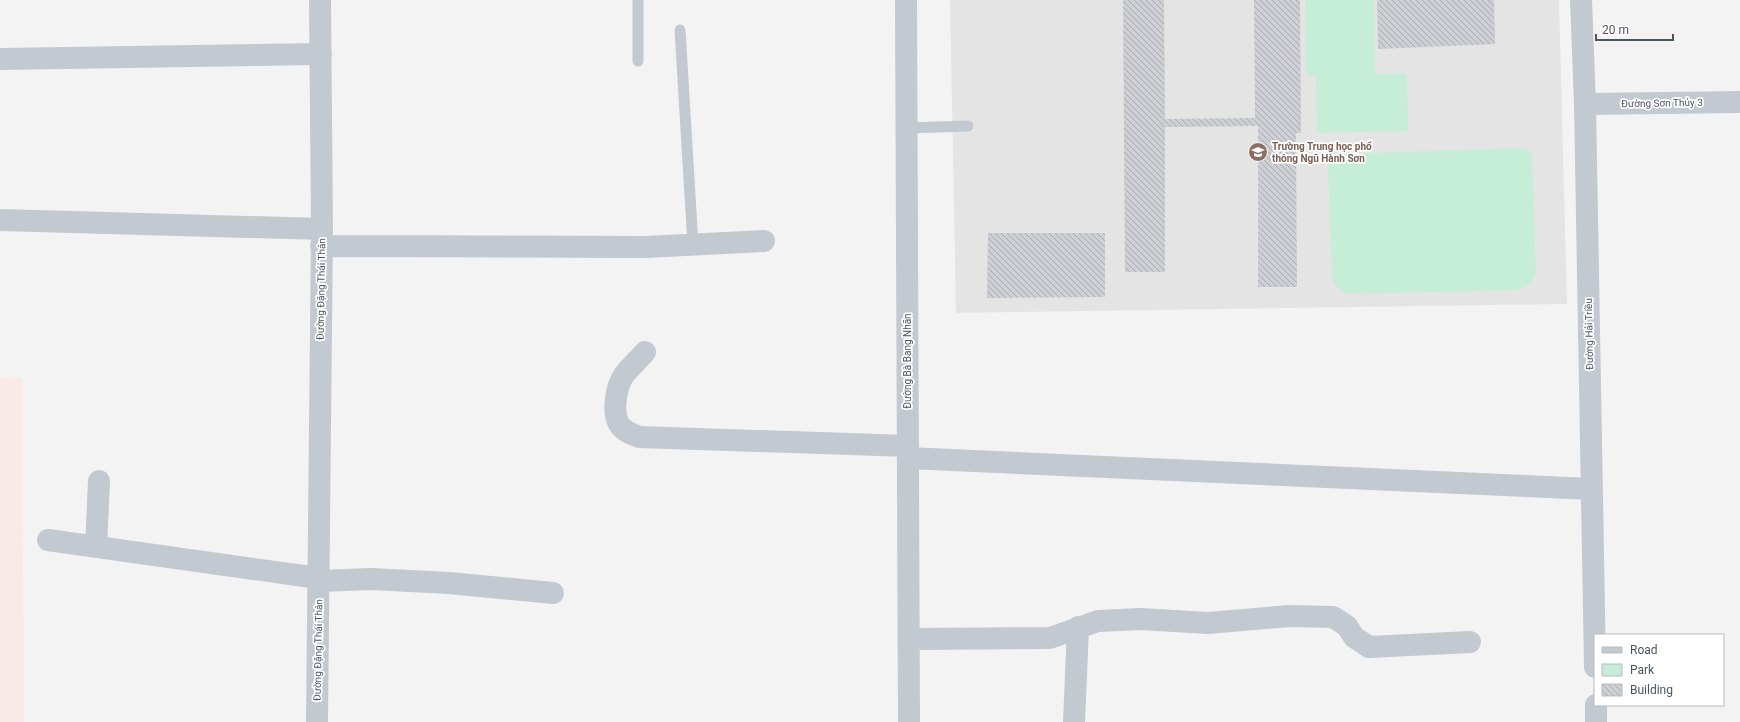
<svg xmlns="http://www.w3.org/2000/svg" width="1740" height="722" font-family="Roboto,sans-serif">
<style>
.education{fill:#e5e4e4}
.medical{fill:#faeae7}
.park{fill:#c6edd8}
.building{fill:url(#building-back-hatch)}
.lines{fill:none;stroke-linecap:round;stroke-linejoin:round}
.lane{stroke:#c2c9d0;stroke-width:11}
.street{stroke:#c2c9d0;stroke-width:22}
.labels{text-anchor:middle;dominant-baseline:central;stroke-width:3.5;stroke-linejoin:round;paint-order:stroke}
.street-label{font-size:10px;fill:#4b545f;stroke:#fff}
.education-label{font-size:10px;font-weight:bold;fill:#785e54;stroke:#fff;text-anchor:start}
</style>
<defs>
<pattern id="building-back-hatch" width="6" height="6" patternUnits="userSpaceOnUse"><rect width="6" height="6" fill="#cdcfd4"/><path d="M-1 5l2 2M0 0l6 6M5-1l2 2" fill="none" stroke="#a8abaf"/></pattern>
</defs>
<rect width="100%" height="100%" fill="#f4f3f3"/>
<path class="education" d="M950,0H1559L1567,304L956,313Z"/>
<path class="medical" d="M0,377L22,378L24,722H0Z"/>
<path class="park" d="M1305,0H1374L1375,74H1407L1408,131L1317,133L1316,76L1306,75Z
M1522,148L1529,151L1532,156L1536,274C1532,284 1528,286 1518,290L1349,294C1339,290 1334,287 1332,275L1328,166L1332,159L1339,154Z"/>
<path class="building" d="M1123,0H1164L1165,119L1255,118L1254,0H1300L1301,133H1296L1297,287H1258V126L1165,127V272H1125Z
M1377,0H1494L1495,44L1378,49Z
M988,233H1105V297L987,298Z"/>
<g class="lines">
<path class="lane" d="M680,30L693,245
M638,61V0
M906,128L968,126"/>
<path class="street" d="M906,0L909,722
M1581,0L1585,104L1595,667
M0,59L321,54
M1585,104L1740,102
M0,220L322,229
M321,246L646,247L764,241
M645,352C638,360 630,367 624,375C616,386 612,412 619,424C623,431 632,434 639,437L908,446
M908,458L1592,489
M48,540L318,578
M96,547L99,481
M319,581L371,579L449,583L553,593
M909,639L1050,638L1098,621L1140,619L1208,623L1289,616L1333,617L1347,626L1354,637L1369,647L1470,642
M1596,705V722
M317,722L322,229L320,0
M1074,722L1078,627"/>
</g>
<defs>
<g id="school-disc" transform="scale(1)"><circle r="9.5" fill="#8d6e63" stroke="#fff"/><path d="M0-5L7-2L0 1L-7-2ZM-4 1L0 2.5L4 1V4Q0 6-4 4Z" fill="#fff"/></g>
</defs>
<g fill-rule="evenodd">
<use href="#school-disc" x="1258" y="152"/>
</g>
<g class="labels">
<g class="street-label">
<text transform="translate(1662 103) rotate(-1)">Đường Sơn Thủy 3</text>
<text transform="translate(321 289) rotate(-89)">Đường Đặng Thái Thân</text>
<text transform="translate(1589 334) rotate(-91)">Đường Hải Triều</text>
<text transform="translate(907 361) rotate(-90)">Đường Bà Bang Nhãn</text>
<text transform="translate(318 650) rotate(-89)">Đường Đặng Thái Thân</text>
</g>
<g class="education-label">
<text x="1272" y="146">Trường Trung học phổ<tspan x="1272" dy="12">thông Ngũ Hành Sơn</tspan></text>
</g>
</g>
<rect x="1594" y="634" width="130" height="72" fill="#ffffff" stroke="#b7bbbf"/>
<rect x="1602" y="647" width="20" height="6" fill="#c2c9d0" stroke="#b7bbbf"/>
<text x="1630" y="654" font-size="12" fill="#4b545f">Road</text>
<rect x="1602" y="664" width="20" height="12" fill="#c6edd8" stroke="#b7bbbf"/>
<text x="1630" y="674" font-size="12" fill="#4b545f">Park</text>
<rect x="1602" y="684" width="20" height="12" fill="url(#building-back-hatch)" stroke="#b7bbbf"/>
<text x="1630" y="694" font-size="12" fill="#4b545f">Building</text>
<path d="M1596 34v6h77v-6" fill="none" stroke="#4b545f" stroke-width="2"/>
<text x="1602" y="34" font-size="12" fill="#4b545f" stroke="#ffffff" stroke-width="3" paint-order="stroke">20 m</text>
</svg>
